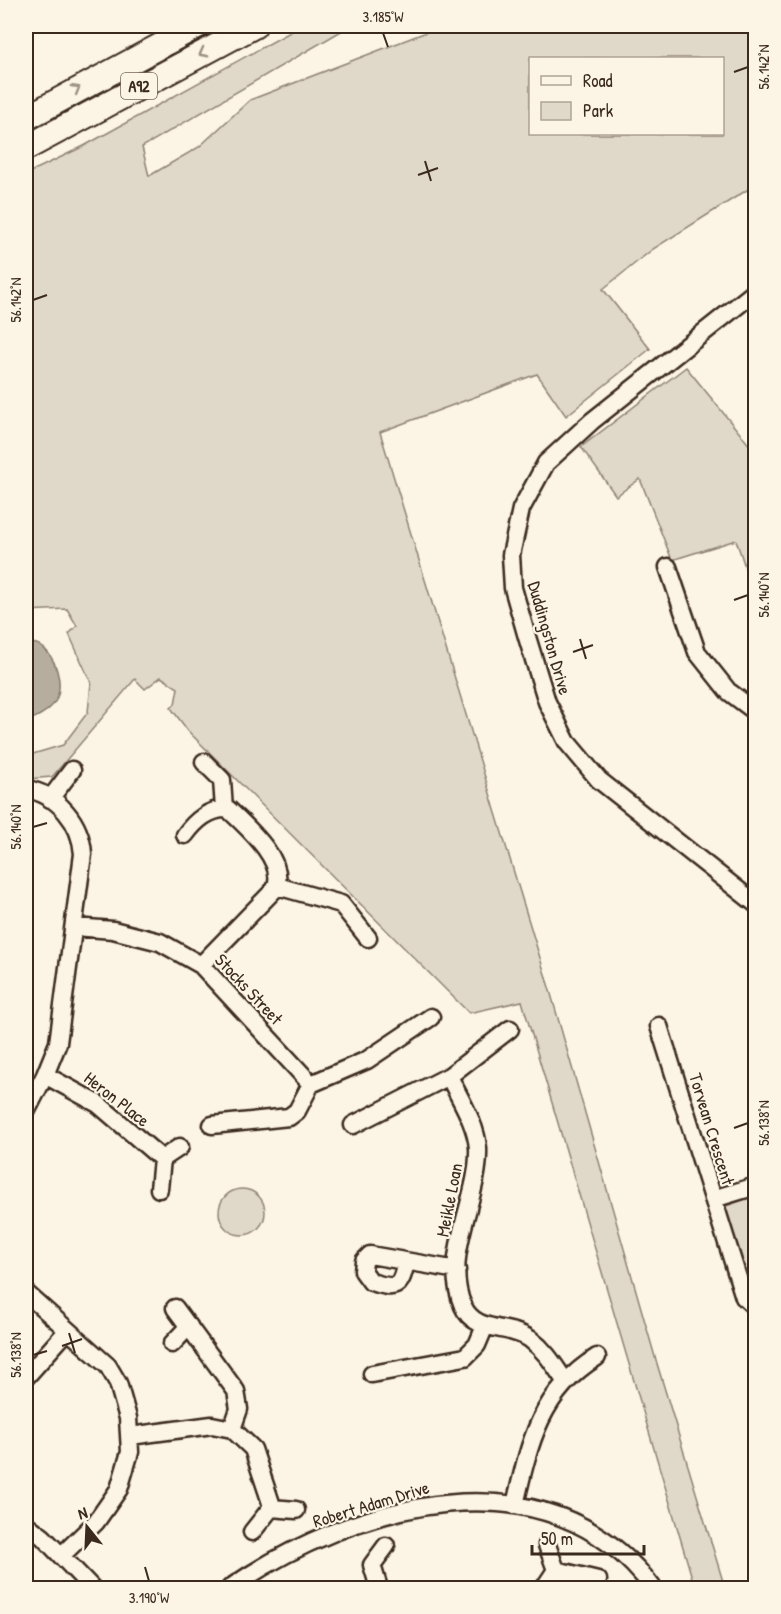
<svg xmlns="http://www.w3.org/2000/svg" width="781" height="1614" font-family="'Patrick Hand',sans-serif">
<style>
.green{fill:#e0d8c8;stroke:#8e8173;stroke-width:1.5;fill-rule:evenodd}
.water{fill:#b7ad9e;stroke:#85796b;stroke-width:1.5}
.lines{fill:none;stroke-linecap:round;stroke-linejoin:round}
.minor-casing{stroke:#3b2a1e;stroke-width:21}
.highway-casing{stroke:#3b2a1e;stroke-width:28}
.minor{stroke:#fcf5e5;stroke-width:16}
.highway{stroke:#fcf5e5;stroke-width:24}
.oneway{stroke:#9c9082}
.ticks{fill:none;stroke:#3b2a1e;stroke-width:2}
.labels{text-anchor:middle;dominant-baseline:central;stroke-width:4.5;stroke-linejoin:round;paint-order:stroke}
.shield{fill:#fcf5e5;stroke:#75675a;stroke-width:1.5}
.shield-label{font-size:16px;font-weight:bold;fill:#3b2a1e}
.street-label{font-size:18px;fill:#3b2a1e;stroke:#fcf5e5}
.neatline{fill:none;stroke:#3b2a1e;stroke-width:2}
.ticks-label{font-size:15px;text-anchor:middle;fill:#3b2a1e}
</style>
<rect width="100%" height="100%" fill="#fcf5e5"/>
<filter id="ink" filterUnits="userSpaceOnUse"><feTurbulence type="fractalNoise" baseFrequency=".0167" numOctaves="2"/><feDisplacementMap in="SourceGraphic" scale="12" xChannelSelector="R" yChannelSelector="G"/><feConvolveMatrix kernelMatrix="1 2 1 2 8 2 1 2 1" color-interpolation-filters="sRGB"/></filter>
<g filter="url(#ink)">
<path class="green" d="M301,26H350L142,147L149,176L199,147L250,100L442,26H755V185L653,249L603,289L650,349L566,416L537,374L380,432L551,994L655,1357L725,1588H695L522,1001L469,1013L188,731L171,708L175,704L178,688L161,677L145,689L135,679L52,777L26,779V756L63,745L88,712L91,683L69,634L77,626L67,609L26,611V174L84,146ZM530,58H722V134H530Z
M686,367L755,452V597L736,540L672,560L640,479L616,496L581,447Z
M219 1212a23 23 0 1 1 46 0a23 23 0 1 1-46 0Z
M755,1196V1290L749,1282L723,1207Z"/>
<path class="water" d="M26,643C29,643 36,643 39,645C56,655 64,684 56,700C51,711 35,718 26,722Z"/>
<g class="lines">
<g class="minor-casing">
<path id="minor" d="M756,291L592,421L546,463L521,509L511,555L513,588L527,637L547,702L567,742L599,780L756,904
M668,567L697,652L728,691L756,712
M204,762L222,780L224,809
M26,789C58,794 81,823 83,854L58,1043L45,1075L26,1112
M50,799L72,770
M185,835C195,821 210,808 228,809C246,826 288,862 275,889L201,965
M277,886L341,904L368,938
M75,927L113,930L160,942L201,965L311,1084
M659,1026L744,1297L756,1308
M45,1075L98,1104L162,1159
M449,1076C459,1098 476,1123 478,1148C480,1199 441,1255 463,1306C475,1334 509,1324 530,1339C546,1351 554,1365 565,1381
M212,1125L289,1117L297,1111L311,1084L367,1060L431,1017
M353,1125L449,1076L510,1029
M159,1189L162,1159L180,1147
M713,1199L756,1186
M406,1262C400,1290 396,1289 371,1282L363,1271L364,1261L370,1255L457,1270
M26,1293L108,1366L118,1383L128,1418L130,1452L119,1489L96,1522L61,1556
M175,1308L236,1391L239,1409L232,1429L253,1449L271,1503V1508L252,1532
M172,1344L189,1326
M372,1374L465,1357L477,1345L485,1326
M26,1377L67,1331
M130,1436L212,1425L232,1429
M515,1505C529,1444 540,1392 597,1357
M271,1508L296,1510
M26,1524L43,1537L92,1588
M556,1570L598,1580
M230,1588C351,1504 549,1447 653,1588
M379,1588L372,1565L386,1546
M544,1588L556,1570L547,1545"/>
</g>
<g class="highway-casing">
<path id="highway" d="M26,118L197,26
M26,148L254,26"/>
</g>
<use href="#minor" class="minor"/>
<use href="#highway" class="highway"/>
</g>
<defs><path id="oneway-chevron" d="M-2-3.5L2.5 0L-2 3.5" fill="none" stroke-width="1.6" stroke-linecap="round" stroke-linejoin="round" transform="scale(1.5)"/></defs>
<g class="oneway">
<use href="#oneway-chevron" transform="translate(203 53) rotate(152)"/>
<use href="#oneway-chevron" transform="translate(76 89) rotate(-30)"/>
</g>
</g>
<path class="ticks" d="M383,33L388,47M734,72L748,67M425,161L431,181M418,175L438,168M33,300L47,295M734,600L748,595M580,639L586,659M573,652L593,645M33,827L47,823M734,1128L748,1123M69,1333L75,1353M62,1346L82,1339M33,1355L47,1351M145,1567L149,1581"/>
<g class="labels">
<rect class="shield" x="121" y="73" width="36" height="26" rx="4.5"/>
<g class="shield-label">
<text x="139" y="86">A92</text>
</g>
<g class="street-label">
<text transform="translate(550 638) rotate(74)">Duddingston Drive</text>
<text transform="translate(249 989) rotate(47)">Stocks Street</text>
<text transform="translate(117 1099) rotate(38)">Heron Place</text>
<text transform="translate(712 1129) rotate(73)">Torvean Crescent</text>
<text transform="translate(449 1200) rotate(-79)">Meikle Loan</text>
<text transform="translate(371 1504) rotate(-17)">Robert Adam Drive</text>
</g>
</g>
<rect width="781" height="1614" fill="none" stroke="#fcf5e5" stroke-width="66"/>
<rect x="529" y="57" width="195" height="78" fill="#fcf5e5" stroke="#afa495" stroke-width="1.5"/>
<rect x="541" y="76" width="30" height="9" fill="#fcf5e5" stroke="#afa495" stroke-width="1.5"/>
<text x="583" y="87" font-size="18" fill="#3b2a1e">Road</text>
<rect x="541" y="102" width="30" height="18" fill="#e0d8c8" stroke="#afa495" stroke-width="1.5"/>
<text x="583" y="117" font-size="18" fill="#3b2a1e">Park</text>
<g transform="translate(87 1527) rotate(342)" stroke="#fcf5e5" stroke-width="4.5" paint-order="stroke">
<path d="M0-4.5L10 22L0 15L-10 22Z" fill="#3b2a1e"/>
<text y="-9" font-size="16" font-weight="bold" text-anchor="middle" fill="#3b2a1e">N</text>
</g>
<path d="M532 1545v9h112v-9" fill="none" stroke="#3b2a1e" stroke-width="3"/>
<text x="541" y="1545" font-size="18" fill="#3b2a1e" stroke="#fcf5e5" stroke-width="4.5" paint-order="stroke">50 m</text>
<rect x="33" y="33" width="715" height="1548" class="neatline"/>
<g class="ticks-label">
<text x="383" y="22">3.185°W</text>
<text transform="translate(764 67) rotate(-90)" y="5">56.142°N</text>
<text transform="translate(16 300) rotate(-90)" y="5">56.142°N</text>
<text transform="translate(764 595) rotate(-90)" y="5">56.140°N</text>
<text transform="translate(16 827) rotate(-90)" y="5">56.140°N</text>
<text transform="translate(764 1123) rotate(-90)" y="5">56.138°N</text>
<text transform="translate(16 1355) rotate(-90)" y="5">56.138°N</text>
<text x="149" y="1603">3.190°W</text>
</g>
</svg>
